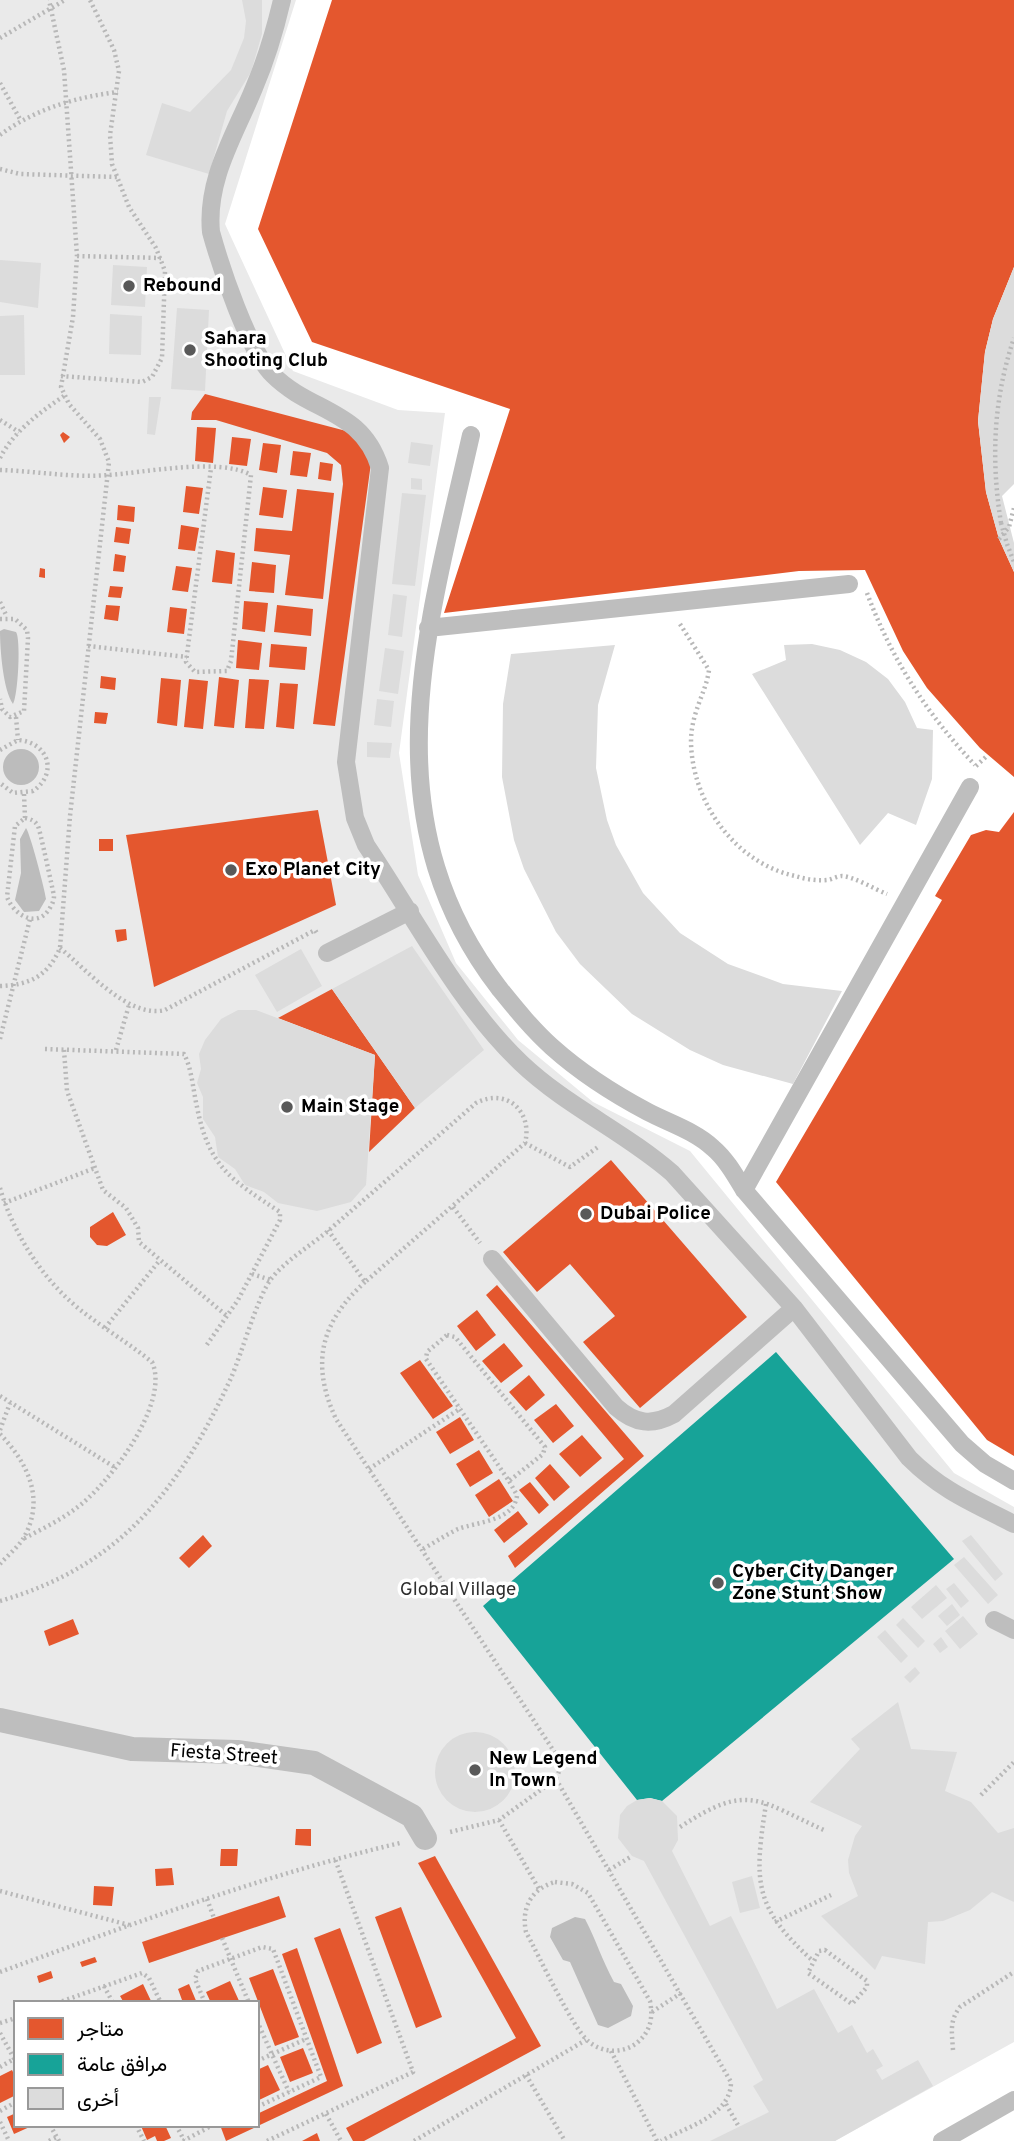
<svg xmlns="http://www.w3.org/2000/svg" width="1014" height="2141" font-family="Overpass,Vazirmatn,sans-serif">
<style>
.green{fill:#eaeaea;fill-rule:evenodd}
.water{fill:#bcbcbc}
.shops{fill:#e4572e}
.public{fill:#17a398}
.building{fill:#dcdcdc}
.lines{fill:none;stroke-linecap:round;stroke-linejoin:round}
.path{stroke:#b8b8b8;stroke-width:4.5;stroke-dasharray:2 3.5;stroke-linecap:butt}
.service{stroke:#bebebe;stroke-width:18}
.pedestrian{stroke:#bebebe;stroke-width:24}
.path-bridge{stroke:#b8b8b8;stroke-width:4.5;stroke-dasharray:2 3.5;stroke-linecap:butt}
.poi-dot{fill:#595959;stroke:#fff;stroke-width:2.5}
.labels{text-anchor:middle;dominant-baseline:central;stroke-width:7;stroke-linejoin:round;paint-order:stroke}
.poi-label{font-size:19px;font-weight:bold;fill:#000;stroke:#fff;text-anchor:start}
.park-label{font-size:19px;fill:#2f2f2f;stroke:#fff}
.street-label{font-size:19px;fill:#000;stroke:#fff}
</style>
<rect width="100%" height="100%" fill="#fff"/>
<path class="green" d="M0,0H296L225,224L293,371L398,410L445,413L399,753L418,875L456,963L518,1040L593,1102L690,1151L954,1473L1014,1507V2042L835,2141H0ZM16,2003H257V2125H16Z"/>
<path class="water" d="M4,629L16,632C21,639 18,696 13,704C3,690 0,649 0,631Z
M3 767a18 18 0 1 1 36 0a18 18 0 1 1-36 0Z
M26,828C30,833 45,890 46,899L39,911L24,912L15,900L21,873L20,839Z
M575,1917L585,1919C596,1940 602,1960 614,1982L621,1984L633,2006L631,2016L608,2028L598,2025L570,1962L563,1960L550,1937L552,1928Z"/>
<path class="shops" d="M332,0H1014V267L993,319L985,352L978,421L986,492L999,539L1014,572V777L980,748L927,688L903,651L865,570L799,571L444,613L510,409L312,342L258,229Z
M205,394L350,432L357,435L371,463L335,726L313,724L343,484L341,465L327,453L216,420H191L192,412Z
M197,427L216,428L213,463L195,461Z
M63,432L70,437L64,443L60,435Z
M232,437L251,439L247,466L229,464Z
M263,443L281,445L277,473L259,470Z
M293,451L311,453L307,477L290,475Z
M320,462L333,464L331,481L318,479Z
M186,486L203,488L199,514L183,512Z
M263,487L287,490L283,518L259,515Z
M297,489L334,493L323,599L285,595L290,555L254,551L256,528L292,531Z
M118,505L135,507L134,522L117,520Z
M181,525L199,528L195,551L178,549Z
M116,527L131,529L129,544L114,542Z
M216,550L235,553L232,584L212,582Z
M115,554L126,556L124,572L113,571Z
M252,562L276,565L274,593L249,591Z
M176,566L192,568L188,592L172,590Z
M40,568L45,569V578L39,577Z
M110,586L123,587L121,598L108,597Z
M244,601L268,603L265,632L242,629Z
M106,605L120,606L118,621L104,619Z
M277,605L313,609L311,636L274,632Z
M170,607L187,609L184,634L167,632Z
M238,640L262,643L259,670L236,668Z
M271,644L307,647L305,670L269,667Z
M101,676L116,678L115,690L100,688Z
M219,677L239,680L234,728L214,726Z
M161,678L181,680L177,726L157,723Z
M189,679L208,681L203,729L184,727Z
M249,679L269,680L264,729L245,728Z
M280,683L298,684L294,729L276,727Z
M95,712L108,713L106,724L94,723Z
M318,810L336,905L154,987L126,835Z
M1014,812V1456L987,1440L776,1182L942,900L935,896L971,835L986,830L999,832Z
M99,839H113V851H99Z
M126,929L127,940L117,942L115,930Z
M332,989L415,1108L369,1152L375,1055L278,1018Z
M611,1160L747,1317L640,1408L583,1342L615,1316L570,1264L537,1292L503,1252Z
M113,1212L126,1235L107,1246L97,1245L90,1237V1227Z
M497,1285L644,1456L515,1568L508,1556L624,1459L486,1295Z
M477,1310L496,1335L476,1351L457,1326Z
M504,1343L523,1366L501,1383L482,1361Z
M420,1360L453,1406L433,1419L400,1373Z
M529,1375L545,1395L526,1411L509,1392Z
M556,1404L574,1426L553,1443L534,1420Z
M460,1417L474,1440L450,1454L436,1432Z
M582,1435L602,1458L580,1477L559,1454Z
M479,1450L493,1473L470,1487L456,1464Z
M550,1464L570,1487L554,1501L535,1478Z
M499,1479L513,1501L489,1517L475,1495Z
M530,1482L549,1505L539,1514L519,1490Z
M518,1511L528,1524L504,1543L494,1530Z
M203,1535L212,1546L189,1568L179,1558Z
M73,1619L79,1634L49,1646L44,1631Z
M296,1829H311V1846L295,1845Z
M221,1849H238L237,1866H220Z
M435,1856L541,2046L364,2141H353L346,2128L516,2038L418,1863Z
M172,1868L174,1885L156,1886L155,1869Z
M94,1886L114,1887L112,1906L93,1905Z
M279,1896L286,1917L149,1963L142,1942Z
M401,1907L442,2017L416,2028L375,1917Z
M340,1928L382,2043L357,2054L314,1938Z
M297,1948L343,2086L226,2141L220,2125H257V2114L327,2081L282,1954Z
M95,1957L97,1962L82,1967L80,1962Z
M273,1969L299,2037L275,2046L249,1978Z
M51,1971L53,1978L39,1983L37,1976Z
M230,1981L240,2003H211L206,1992Z
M143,1984L152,2003H124L120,1996Z
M189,1984L197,2003H175L182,2000L178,1989Z
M303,2048L313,2073L290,2082L280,2057Z
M268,2065L280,2090L257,2101V2070Z
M12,2070L16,2078V2095L0,2103V2076Z
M16,2113V2125H34L14,2134L7,2117Z
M165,2125L171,2138L164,2141H157L155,2136L147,2140L141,2126Z
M317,2133L320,2141H302Z"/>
<path class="public" d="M776,1352L954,1559L662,1801L650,1798L637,1800L483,1606Z"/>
<path class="building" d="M242,0H262V34L251,72L227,111L209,174L146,155L162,103L190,112L231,70L244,38L246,21Z
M0,260L41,263L38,308L0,302Z
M113,265L147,267L145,307L111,305Z
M1014,267V484L1002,496L1014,543V572L999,539L986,492L978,421L985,352L993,319Z
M177,308L209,310L205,391L171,389Z
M110,314L142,316L141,355L109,354Z
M24,315L25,375H0V316Z
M149,397H161L155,435L147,434Z
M411,442L433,445L430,466L408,463Z
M411,478L422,479V490L411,489Z
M402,493L426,495L415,586L392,584Z
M393,594L407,596L402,637L388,635Z
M812,644L840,650L866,662L888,679L905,702L917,728L933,730L932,779L916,825L888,813L860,845L752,674L786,660L784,645Z
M615,645L598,705L596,768L607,820L616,845L643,893L680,933L728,964L783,984L842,991L793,1084L723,1065L690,1050L632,1014L580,964L556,932L524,869L514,840L502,777L503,704L511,654Z
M385,648L404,651L398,694L379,691Z
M377,699L394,701L391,727L374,725Z
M367,742L392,743L390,758L367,757Z
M412,946L484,1050L415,1108L332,989Z
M301,949L322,986L277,1012L255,975Z
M238,1010H256L375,1055L366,1185L351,1202L317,1211L278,1203L264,1192L245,1185L235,1169L218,1157L215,1137L203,1119V1097L197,1083L201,1069L199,1054L205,1040L221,1019Z
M971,1535L1003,1574L995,1581L962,1541Z
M964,1557L998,1595L988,1604L954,1565Z
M954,1583L969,1601L961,1608L946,1589Z
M936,1585L947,1598L922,1619L911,1607Z
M952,1604L960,1615L947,1626L938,1616Z
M963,1616L978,1634L960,1649L945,1631Z
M903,1618L925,1641L918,1648L896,1625Z
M885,1630L908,1656L901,1663L877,1637Z
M941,1637L948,1647L940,1653L933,1644Z
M915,1667L920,1673L910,1683L904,1677Z
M898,1702L911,1749L957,1752L945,1791L971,1802L998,1833L1014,1828V1902L992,1892L970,1910L943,1921L928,1922L925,1964L882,1956L875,1970L821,1916L858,1896L849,1873L848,1860L855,1836L862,1826L810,1802L860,1749L851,1739Z
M435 1772a40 40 0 1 1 80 0a40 40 0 1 1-80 0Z
M650,1798L662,1801L677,1816L678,1840L672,1851L710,1926L731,1916L777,2009L814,1989L838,2033L852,2025L867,2053L873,2049L883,2066L876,2070L882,2080L918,2060L933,2086L835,2141H710L769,2112L753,2086L763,2080L644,1861L632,1856L618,1838L620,1815L627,1806L637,1800Z
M752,1876L760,1908L740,1913L732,1882Z"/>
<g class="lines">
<path class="path" d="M0,38L65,0
M0,83L21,121
M0,135C35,109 76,97 118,92
M0,169L20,174L117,177
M77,256L161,258
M61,376L142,382L152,377L162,358L165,271L156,248L129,207L112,164L110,135L119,71L114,50L90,0
M0,420L19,432
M0,458C14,431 39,413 64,396
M0,470C35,471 73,478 108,475C142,473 220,457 251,475L231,661L227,671L195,672L186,662L211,468
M1001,523C991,460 993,400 1014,338
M999,539L1009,527L1014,508
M1007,544L1014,562
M867,593C892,660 927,714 975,765
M0,602L7,617
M0,619H15L27,630L28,638L24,711L10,717L2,709L0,699
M680,624L709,670C706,693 691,712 691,742C692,802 735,863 795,876C805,879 816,881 827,880C831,880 837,876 842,876C855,877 874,889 887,894
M88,646L187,657
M16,717L18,740
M0,750L18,740C48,742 59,773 33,791L13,793L0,783
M976,766L988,755
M24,794L25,818
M25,818C31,819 35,821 38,826C40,830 53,891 54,896C54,899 53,903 51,906C39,930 14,916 7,897L15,826Z
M60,948C87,970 129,1019 165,1010L315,930L318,935
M0,986C30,985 48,976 60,948L70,816L109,462L100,439L69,404L61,387L73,317L77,256L64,70L49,0
M0,1039L30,919
M45,1049L184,1054C192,1069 193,1090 197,1107C209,1168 232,1180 280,1212V1220L238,1300L206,1346
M64,1050L67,1091L103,1190L126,1208L138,1228L139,1242L227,1316
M116,1050L129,1005
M525,1143L570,1167L598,1147
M0,1188C14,1236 46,1285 87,1315C108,1331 131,1345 152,1362C171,1403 108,1486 75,1509C59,1521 40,1530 23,1539
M4,1203L95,1168
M453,1207L480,1243
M252,1274L271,1280
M365,1282C321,1322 310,1363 336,1419L559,1759L560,1769L556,1779L499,1820L450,1832
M105,1328L160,1260
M447,1335L455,1337L545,1447L543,1454L509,1481L426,1359L427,1352Z
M0,1396L116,1468
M0,1430L10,1403
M0,1434C28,1463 46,1500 23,1539C17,1548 7,1556 0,1564
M369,1469L461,1408
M423,1549C435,1542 446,1535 458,1529C476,1522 515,1521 517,1495L509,1481
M0,1601C122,1566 180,1488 231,1378C242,1353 257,1298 271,1279C285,1261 310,1246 328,1231C377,1188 427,1146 476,1103C507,1087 533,1112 525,1143L365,1282L328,1230
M556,1779L731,2082C731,2116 686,2127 661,2141
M981,1795L1014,1762
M766,1804C754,1881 753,1907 813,1961
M499,1820L539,1889
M680,1827C749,1782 757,1800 826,1831
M609,1870L632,1856
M555,1882L572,1884L588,1893L650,2001C653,2017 651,2030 639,2041C625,2054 603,2054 588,2041C572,2027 539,1956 526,1932C521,1908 531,1889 555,1882Z
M0,1891L129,1925
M207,1899L214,1918
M775,1922L831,1895
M222,1938L249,2003
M825,1950L867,1981V1987L852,2004L808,1973L819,1951Z
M0,1972C132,1924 264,1875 400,1843
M104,1986L113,2003
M57,2003L142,1973L149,1978L161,2003
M205,2003L195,1979L198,1971L262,1947L273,1949L321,2077L257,2107
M652,2012L681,1993
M257,2021L289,2092
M0,2023L16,2018
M0,2033L16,2062
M953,2050C952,2033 949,2021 960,2007L1014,1972
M611,2051L657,2141
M257,2061L306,2039
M0,2067L14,2059
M526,2075L565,2141
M726,2104L739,2127
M0,2111L16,2102
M326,2114L341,2141
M0,2122L9,2141
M50,2125L59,2141
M136,2125L144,2141
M176,2125L184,2140
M49,2141L57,2137
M183,2141L213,2125
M267,2141L413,2072L335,1859
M414,2141L586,2040"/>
<path class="service" d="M282,0C275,30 266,60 254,88C235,135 206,179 211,232C221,268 248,350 273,375C311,413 362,409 380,468L346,762L355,818L366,845C414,916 458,1003 521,1063C566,1106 625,1132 672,1173L794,1308L909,1458C942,1491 973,1503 1014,1524
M471,435C428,626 367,816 499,988C516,1009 532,1029 552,1047C581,1073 614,1094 648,1112C669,1123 695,1131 713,1148C726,1159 735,1175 744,1190L962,1444L985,1464L1014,1481
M428,628L849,584
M327,953L410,911
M744,1190L970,787
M492,1259L616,1407C635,1424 652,1426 674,1414L794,1308
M994,1620L1014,1630
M942,2141L1014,2100"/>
<path class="pedestrian" d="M0,1720L132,1749L237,1752L314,1763L412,1816L425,1838"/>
<path class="path-bridge" d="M1001,523L1007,544"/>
</g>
<g class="poi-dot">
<circle cx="129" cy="286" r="7"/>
<circle cx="190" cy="350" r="7"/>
<circle cx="231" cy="870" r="7"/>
<circle cx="287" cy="1107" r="7"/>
<circle cx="586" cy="1214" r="7"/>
<circle cx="718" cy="1583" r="7"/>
<circle cx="475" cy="1770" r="7"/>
</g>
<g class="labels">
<g class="poi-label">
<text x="143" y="286">Rebound</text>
<text x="204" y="339">Sahara<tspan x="204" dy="22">Shooting Club</tspan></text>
<text x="245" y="870">Exo Planet City</text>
<text x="301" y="1107">Main Stage</text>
<text x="600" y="1214">Dubai Police</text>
<text x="732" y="1572">Cyber City Danger<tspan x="732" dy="22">Zone Stunt Show</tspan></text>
<text x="489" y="1759">New Legend<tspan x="489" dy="22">In Town</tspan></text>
</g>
<g class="park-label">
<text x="458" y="1590">Global Village</text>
</g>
<g class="street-label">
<text transform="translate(224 1755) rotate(4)">Fiesta Street</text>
</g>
</g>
<rect x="14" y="2001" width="245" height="126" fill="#ffffff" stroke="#999999" stroke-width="2"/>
<rect x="28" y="2018" width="35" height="21" fill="#e4572e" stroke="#999999" stroke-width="2"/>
<text x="77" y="2036" font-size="21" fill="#000000">متاجر</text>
<rect x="28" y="2054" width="35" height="21" fill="#17a398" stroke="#999999" stroke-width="2"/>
<text x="77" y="2071" font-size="21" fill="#000000">مرافق عامة</text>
<rect x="28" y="2088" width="35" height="21" fill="#dcdcdc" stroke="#999999" stroke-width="2"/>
<text x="77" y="2106" font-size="21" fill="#000000">أخرى</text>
</svg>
